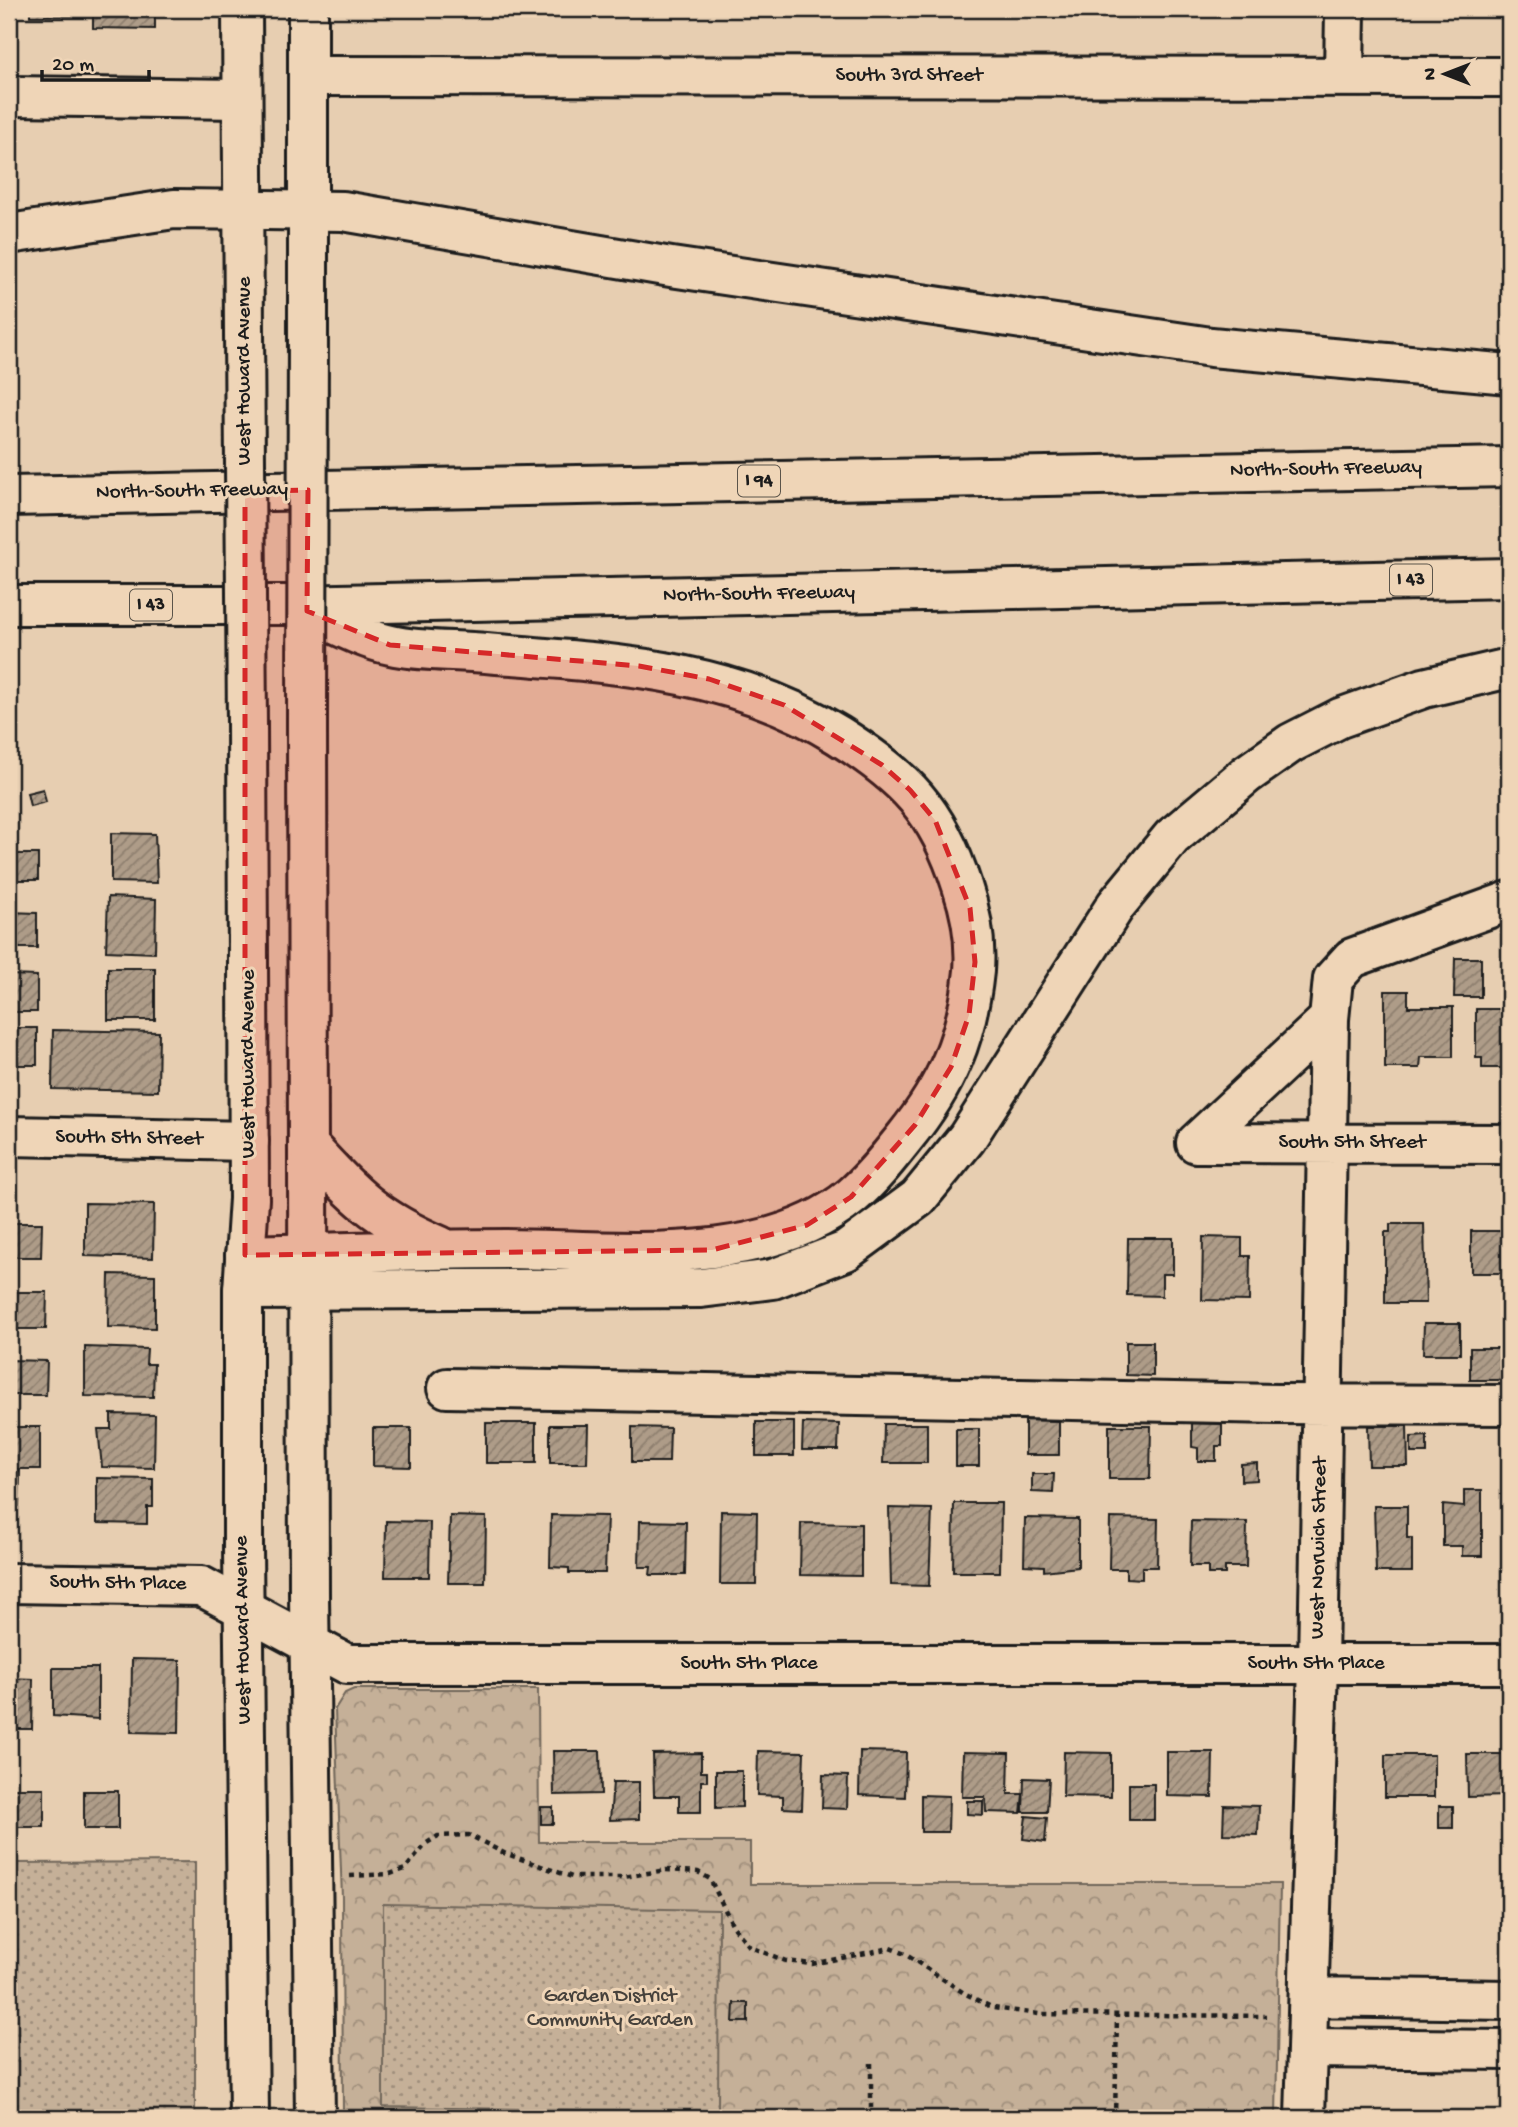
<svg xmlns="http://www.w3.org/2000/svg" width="1518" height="2127" font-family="'Gochi Hand',sans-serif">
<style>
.park{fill:url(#park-crowns);stroke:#70665a;stroke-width:2}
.garden{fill:url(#garden-dots);stroke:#70665a;stroke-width:2}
.building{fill:url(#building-hatch);stroke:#1c1c1c;stroke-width:2}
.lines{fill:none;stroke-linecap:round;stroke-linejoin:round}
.minor-casing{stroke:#1c1c1c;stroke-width:44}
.major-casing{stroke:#1c1c1c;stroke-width:44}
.highway-casing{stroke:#1c1c1c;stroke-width:44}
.path{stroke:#1c1c1c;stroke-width:4.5;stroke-dasharray:5 5;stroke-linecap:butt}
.minor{stroke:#efd5b7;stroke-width:38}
.major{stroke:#efd5b7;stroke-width:38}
.highway{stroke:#efd5b7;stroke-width:38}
.major-bridge-casing{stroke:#1c1c1c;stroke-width:44;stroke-linecap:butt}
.major-bridge{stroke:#efd5b7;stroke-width:38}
.marked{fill:#d62828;fill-opacity:0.2;stroke:#d62828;stroke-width:5;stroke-dasharray:14 9;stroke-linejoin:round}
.labels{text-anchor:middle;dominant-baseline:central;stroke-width:6;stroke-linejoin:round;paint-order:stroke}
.shield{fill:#efd5b7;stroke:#5b544a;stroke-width:2}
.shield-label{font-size:19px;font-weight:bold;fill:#1c1c1c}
.street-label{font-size:21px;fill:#1c1c1c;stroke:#efd5b7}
.park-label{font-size:21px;fill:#46413b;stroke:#efd5b7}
</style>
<defs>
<pattern id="park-crowns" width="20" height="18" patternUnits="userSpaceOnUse" patternTransform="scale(1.75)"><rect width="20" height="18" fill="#c5b098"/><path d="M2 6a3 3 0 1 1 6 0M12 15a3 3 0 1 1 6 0" fill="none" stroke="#9f8e7b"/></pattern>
<pattern id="garden-dots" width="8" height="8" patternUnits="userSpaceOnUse" patternTransform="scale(1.75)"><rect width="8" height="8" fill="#c5b098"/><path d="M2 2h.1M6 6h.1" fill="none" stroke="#9f8e7b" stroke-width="1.8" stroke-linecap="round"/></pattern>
<pattern id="building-hatch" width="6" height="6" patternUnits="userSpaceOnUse" patternTransform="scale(1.75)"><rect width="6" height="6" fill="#ae9c88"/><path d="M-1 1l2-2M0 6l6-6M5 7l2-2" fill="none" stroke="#8d7e6e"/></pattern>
</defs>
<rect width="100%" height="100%" fill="#e7ceb1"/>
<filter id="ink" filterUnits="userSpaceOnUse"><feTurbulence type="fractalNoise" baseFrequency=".0143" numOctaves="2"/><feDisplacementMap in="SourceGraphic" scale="14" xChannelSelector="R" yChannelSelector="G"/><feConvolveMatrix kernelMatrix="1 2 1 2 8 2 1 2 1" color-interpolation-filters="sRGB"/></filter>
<g filter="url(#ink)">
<path class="park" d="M354,1689H538L539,1842H750V1884H1280L1276,2118H343L342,1898L335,1709L345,1693Z"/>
<path class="garden" d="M195,1862V2118H9V1863Z
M383,1904L719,1910L718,2112L383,2107Z"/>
<path class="building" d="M30,9H73V16H30Z
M93,9H155V29L93,28Z
M43,789L46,802L30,806L27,793Z
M111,833L155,834L157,883L111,882Z
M9,854H38V880H9Z
M108,897L156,899L155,953L106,951Z
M9,912L37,913V948H9Z
M1455,958H1481V997H1454Z
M108,968H155V1020H108Z
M9,975L37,976V1012H9Z
M1385,991H1408V1007H1453V1057H1421L1420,1068H1385Z
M1476,1009H1509V1068H1482V1058H1476Z
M9,1028H37V1065H9Z
M53,1030L159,1032L158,1091L52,1089Z
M85,1203L154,1204L153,1258L85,1256Z
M9,1223H42L41,1257H9Z
M1390,1224H1424L1426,1303H1385V1232H1390Z
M1471,1231H1509V1273H1471Z
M1203,1237L1242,1238V1256H1250L1249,1301L1202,1300Z
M1128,1238H1173V1274H1162V1296L1127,1295Z
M109,1274L155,1275V1328L108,1327Z
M9,1292H47L46,1329H9Z
M1424,1323H1460V1354H1423Z
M1126,1342H1153V1376L1126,1375Z
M85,1347L147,1349L146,1364H154L153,1397L85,1396Z
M1470,1348H1509V1380H1470Z
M9,1360L47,1361L46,1395H9Z
M111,1414L155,1415L154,1468L102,1467L98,1429H111Z
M1025,1420L1059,1421V1455H1025Z
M756,1422H794V1456H756Z
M486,1423H536V1463H486Z
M803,1423L839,1424L838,1450H802Z
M1192,1423L1222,1424V1446H1216V1461H1198V1448L1192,1447Z
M884,1424H927V1463H883Z
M550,1425H588L587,1463H550Z
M1109,1426H1151L1150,1479H1109Z
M1368,1426H1407L1408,1466H1369Z
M9,1427H40V1469H9Z
M632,1427L670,1428L669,1462H632Z
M373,1428H411V1467L373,1466Z
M956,1429H979V1466H956Z
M1427,1436V1453H1411V1437Z
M1257,1463V1480L1241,1481V1464Z
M9,1471H20L19,1506H9Z
M1032,1474H1054L1053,1493L1032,1492Z
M97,1478L153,1479V1507H147V1524L97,1523Z
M1464,1490H1482V1556H1462V1546H1443V1505L1464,1507Z
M954,1503H1001L1000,1572H953Z
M1374,1506H1407V1538H1412V1572H1376Z
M889,1508L932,1509L929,1586L891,1585Z
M721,1511L757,1512L756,1584H720Z
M551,1515L607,1516L605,1573H569V1568L550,1567Z
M450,1516L486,1517L485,1583H448Z
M1025,1518L1078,1519V1567L1044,1571V1566L1024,1565Z
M1110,1518L1158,1519L1157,1567H1142V1579L1126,1578V1569H1109Z
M386,1521L430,1522L429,1577H385Z
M640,1521L686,1522L685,1575H650L651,1567H639Z
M1191,1521L1247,1522L1246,1567H1225V1574H1208V1566H1190Z
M801,1523L861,1524V1576L800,1575Z
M132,1659L180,1660L179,1733L131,1732Z
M53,1668H98V1719L53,1716Z
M9,1678L33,1679L32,1729H9Z
M553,1751H600L601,1794L554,1795Z
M758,1751L804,1752L802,1809L783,1808V1796L757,1795Z
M860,1751L906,1752L905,1797L859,1795Z
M963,1752L1009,1753L1008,1794H1023L1021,1813L986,1812L985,1797H962Z
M1064,1752L1111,1753V1797L1063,1796Z
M1167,1752H1213L1212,1797L1167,1796Z
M701,1753V1772H707V1781H701V1812H679V1796H654L653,1754Z
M1467,1754H1509V1796L1468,1797Z
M1385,1755H1434V1797H1385Z
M716,1771H742V1807L716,1808Z
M823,1775L848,1776L847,1809L822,1808Z
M1024,1778L1049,1779L1047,1812H1023Z
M613,1782H639V1819L610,1820Z
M1129,1784H1154V1820H1129Z
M9,1788H44V1827H9Z
M84,1791H118V1829H84Z
M921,1795L949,1796L948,1832H921Z
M967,1801H983V1815L967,1814Z
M1224,1805L1259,1806L1258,1835L1223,1834Z
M1439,1806H1453V1828H1439Z
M541,1807H553V1824H541Z
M1503,1814L1509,1815V1853H1502Z
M1026,1816L1047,1818L1045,1842L1023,1839Z
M734,2003H748V2022H733Z"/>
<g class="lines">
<g class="minor-casing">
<path id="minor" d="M308,76L1509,77
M1344,76L1345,9
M9,96L241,99
M9,1136L249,1141
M1196,1143L1509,1144
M1196,1143L1329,1019
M447,1388L1277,1404L1509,1405
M9,1583L201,1586L347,1664H1509
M1309,1997L1509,2000
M1307,2048L1509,2050
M1305,2118L1318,1664L1329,1019L1333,979L1352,958L1509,901"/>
</g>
<g class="major-casing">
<path id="major" d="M242,9L244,333
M308,333V9
M247,724L249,1199L243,1290V1548L249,2118
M307,724L309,1594L315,2118"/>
</g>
<g class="highway-casing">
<path id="highway" d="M9,234L174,209L343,211L671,267L1211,347L1509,374
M9,496L1509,467
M9,605H294L1509,578
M308,1145C353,1195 377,1219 440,1246
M245,1255C332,1253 420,1249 507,1249C614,1250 765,1269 852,1196C872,1179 889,1157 905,1137C947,1085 967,1038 974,971C976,943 971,912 962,886C938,810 905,777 838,735C731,668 609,663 486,653C455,650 421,652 391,645C358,638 325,618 294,605
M243,1290L701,1288L773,1279L846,1251L918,1198L967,1138L1116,905L1172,837L1247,774L1291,743L1340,718L1424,688L1509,668"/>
</g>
<path class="path" d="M350,1876L390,1874L405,1869L427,1843L438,1836L469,1835L504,1853L572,1877H624L666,1870L698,1872L710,1879L733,1926L750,1947L786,1961L812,1964L890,1948L905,1954L964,1993L993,2008L1039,2014L1266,2016
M871,2118V2059
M1115,2118L1117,2015"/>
<use href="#minor" class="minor"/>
<use href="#major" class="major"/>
<use href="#highway" class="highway"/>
<g class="major-bridge-casing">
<path id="major-bridge" d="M244,333L247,724
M307,724L308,333"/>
</g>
<use href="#major-bridge" class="major-bridge"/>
</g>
</g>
<path class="marked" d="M308,490L307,611L390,645L639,666L709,679L784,705L882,765L910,790L935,820L970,908L975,962L969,1015L951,1067L915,1125L851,1197L807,1225L712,1250L245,1255V491Z"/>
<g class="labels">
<g class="shield">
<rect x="738" y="465.5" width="42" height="31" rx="5"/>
<rect x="1390" y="564.5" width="42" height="31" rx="5"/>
<rect x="130" y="589.5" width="42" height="31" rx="5"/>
</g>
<g class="shield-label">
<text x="759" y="481">I 94</text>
<text x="1411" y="580">I 43</text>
<text x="151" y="605">I 43</text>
</g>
<g class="street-label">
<text x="909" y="76">South 3rd Street</text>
<text transform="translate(245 371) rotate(-90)">West Howard Avenue</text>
<text transform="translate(1326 470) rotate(-1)">North-South Freeway</text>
<text transform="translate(192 492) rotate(-1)">North-South Freeway</text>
<text transform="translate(759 595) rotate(-1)">North-South Freeway</text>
<text transform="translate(249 1064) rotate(-90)">West Howard Avenue</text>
<text transform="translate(129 1139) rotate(1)">South 5th Street</text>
<text x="1352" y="1143">South 5th Street</text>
<text transform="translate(1320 1548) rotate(-89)">West Norwich Street</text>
<text transform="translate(118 1584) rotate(1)">South 5th Place</text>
<text transform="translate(244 1630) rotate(-91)">West Howard Avenue</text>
<text x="749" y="1664">South 5th Place</text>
<text x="1316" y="1664">South 5th Place</text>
</g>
<g class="park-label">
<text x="610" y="1997">Garden District<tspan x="610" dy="24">Community Garden</tspan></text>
</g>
</g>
<rect width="1518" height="2127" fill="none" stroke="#efd5b7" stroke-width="35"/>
<rect x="18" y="18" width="1483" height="2092" fill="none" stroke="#1c1c1c" stroke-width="2.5" filter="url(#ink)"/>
<g transform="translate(1445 74) rotate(270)" stroke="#efd5b7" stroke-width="5" paint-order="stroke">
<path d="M0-5L12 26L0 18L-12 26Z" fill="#1c1c1c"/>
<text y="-10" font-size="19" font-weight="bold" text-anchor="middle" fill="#1c1c1c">N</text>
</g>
<path d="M42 70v10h107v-10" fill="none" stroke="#1c1c1c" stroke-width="3.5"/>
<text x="52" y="70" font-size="21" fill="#1c1c1c" stroke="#efd5b7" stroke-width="5" paint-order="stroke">20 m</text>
</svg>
